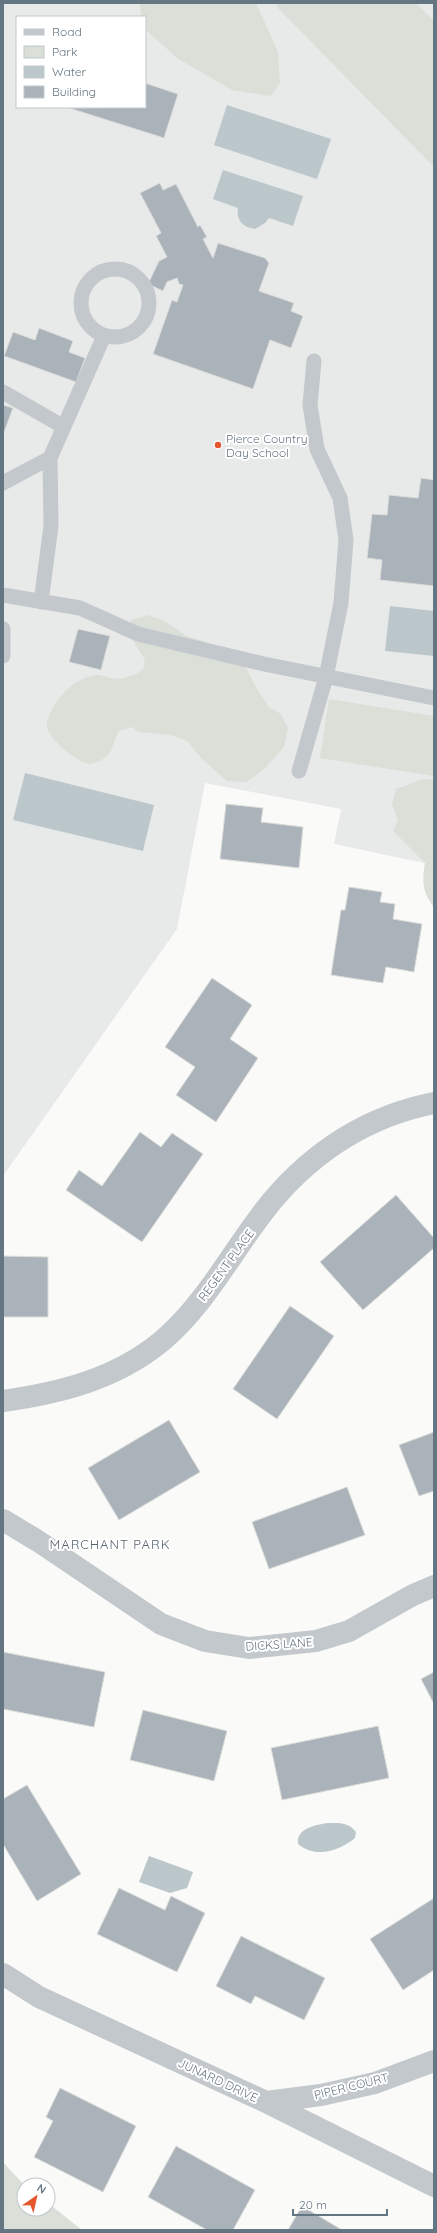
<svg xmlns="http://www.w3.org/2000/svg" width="437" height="2233" font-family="Quicksand,sans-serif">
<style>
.built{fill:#e8e9e9;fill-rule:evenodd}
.green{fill:#dadfd7}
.water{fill:#bbc7cb}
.building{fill:#aab3b9;stroke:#dcdcda}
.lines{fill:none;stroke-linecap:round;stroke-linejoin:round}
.service{stroke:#c3c8cc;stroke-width:15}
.minor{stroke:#c3c8cc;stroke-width:22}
.poi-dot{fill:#e4572e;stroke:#fff;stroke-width:1.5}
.labels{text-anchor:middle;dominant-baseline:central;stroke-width:4;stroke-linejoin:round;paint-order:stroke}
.poi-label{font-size:12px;fill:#657683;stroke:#fff;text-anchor:start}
.street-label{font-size:12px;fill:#657683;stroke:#fff}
.neighbourhood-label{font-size:13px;letter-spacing:1px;fill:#57646e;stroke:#fff}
</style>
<rect width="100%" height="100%" fill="#fafaf8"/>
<path class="built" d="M3,3H434V865L334,844L341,809L205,783L177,929L3,1176ZM17,17H145V107H17Z"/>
<path class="green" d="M139,3H256L278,52L280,83L271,96L232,90L177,58L145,29V17H142Z
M279,3H416L434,21V167L276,6Z
M149,615L166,622L187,636L215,645L246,668L258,691L269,707L281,714L288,728L284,747L262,771L246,782L227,781L203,760L187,741L171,735L139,732L132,727L119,731C113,740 113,753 103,759C99,761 93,764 89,764C77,762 45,737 47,724C50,703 74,677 96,675C101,675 106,677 111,678C123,680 133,676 143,670L145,660L131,637V620Z
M329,699L434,716V776L320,758Z
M424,779L434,780V907C422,893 422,880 425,863L393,831L398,820L392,804L396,789Z
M3,2162L24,2185V2209H48V2203L82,2230H3Z"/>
<path class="water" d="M227,105L331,139L317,179L214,145Z
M223,170L303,196L293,226L269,218L265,223L255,229C242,227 236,220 238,208L213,199Z
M390,606L434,611V656L385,651Z
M25,773L154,805L143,851L13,820Z
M328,1823C340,1823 348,1822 356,1832L355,1838C339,1851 316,1859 298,1844C296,1828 316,1825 328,1823Z
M149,1856L193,1872L187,1888L170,1893L139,1882Z"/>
<path class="building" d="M145,83L178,94L164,138L69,108L145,107Z
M160,183L163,190L176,184L198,227L200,225L207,237L203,239L213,258L218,243L265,258L269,263L259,291L294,303L291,311L303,316L291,348L270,340L253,389L153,354L172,300L177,302L183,285L179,284L177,278L167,282L163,291L148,284L159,261L167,257L156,236L161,233L140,193Z
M39,328L73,341L69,352L85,358L76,382L4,356L13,332L35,340Z
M3,405L13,408L3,435Z
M421,478L434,480V586L380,580L382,560L367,558L372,514L387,515L389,495L418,498Z
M78,629L110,636L101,670L69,662Z
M226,804L263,808L261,822L303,827L299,868L220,859Z
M349,887L382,892L380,902L395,904L393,919L422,924L414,972L386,967L383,983L331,975L341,910H345Z
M212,978L252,1005L230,1039L258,1058L216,1122L176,1095L195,1067L165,1047Z
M140,1132L161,1147L172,1133L203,1154L142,1242L66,1190L79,1170L102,1186Z
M396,1195L434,1238V1248L363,1310L320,1262Z
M3,1256L48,1257V1317H3Z
M290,1306L334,1336L277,1419L233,1389Z
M169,1420L200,1472L119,1520L88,1468Z
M434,1432V1491L419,1496L399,1445Z
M347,1487L365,1535L269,1569L252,1522Z
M3,1652L105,1672L94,1727L3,1709Z
M434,1672V1704L421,1679Z
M143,1710L227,1731L214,1781L130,1760Z
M378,1726L389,1778L282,1800L271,1748Z
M27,1785L81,1874L37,1901L3,1844V1799Z
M119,1888L165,1910L171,1896L205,1913L177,1972L97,1934Z
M434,1898V1970L403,1990L370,1939Z
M241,1936L325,1978L304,2020L255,1996L251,2004L216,1986Z
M60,2088L136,2126L103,2192L34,2157L53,2121L46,2117Z
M176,2146L255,2190L233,2230H207L148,2197Z
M302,2206L342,2230H288Z"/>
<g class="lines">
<path class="service" d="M81 303a34 34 0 1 1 68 0a34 34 0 1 1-68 0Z
M3,392L64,427
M3,483L50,458
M3,595L80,608L138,634L264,664L434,698
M41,602L51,526L50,458L104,336
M3,629V656
M299,771L326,677L341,603L346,540L340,498L317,449L310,405L314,361"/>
<path class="minor" d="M3,1401C60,1393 116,1379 162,1341C208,1302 234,1247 272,1201C315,1150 369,1116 434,1103
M3,1520L38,1541L161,1624L205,1641L249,1648L316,1641L349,1631L413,1595L434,1586
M3,1974L39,1997L266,2102L434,2186
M266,2102L321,2095L375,2083L434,2061"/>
</g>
<circle class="poi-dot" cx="218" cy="445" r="4"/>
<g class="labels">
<g class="poi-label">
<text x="226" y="438">Pierce Country<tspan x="226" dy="14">Day School</tspan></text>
</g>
<g class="street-label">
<text transform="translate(226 1265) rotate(-54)">REGENT PLACE</text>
<text transform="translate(279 1644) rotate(-4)">DICKS LANE</text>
<text transform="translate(218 2080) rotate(25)">JUNARD DRIVE</text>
<text transform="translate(351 2086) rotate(-14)">PIPER COURT</text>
</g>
<g class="neighbourhood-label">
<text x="110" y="1544">MARCHANT PARK</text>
</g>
</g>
<rect width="437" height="2233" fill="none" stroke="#657683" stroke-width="8"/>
<rect x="16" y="16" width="130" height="92" fill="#ffffff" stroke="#c1c8cd"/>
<rect x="24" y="29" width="20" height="6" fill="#c3c8cc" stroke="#c1c8cd"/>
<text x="52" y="36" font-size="12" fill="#657683">Road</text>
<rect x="24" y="46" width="20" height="12" fill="#dadfd7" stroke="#c1c8cd"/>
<text x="52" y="56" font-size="12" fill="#657683">Park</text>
<rect x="24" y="66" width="20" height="12" fill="#bbc7cb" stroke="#c1c8cd"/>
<text x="52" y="76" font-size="12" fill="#657683">Water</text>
<rect x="24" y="86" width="20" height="12" fill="#aab3b9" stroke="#c1c8cd"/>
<text x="52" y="96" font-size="12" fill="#657683">Building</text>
<g transform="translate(36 2197) rotate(34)"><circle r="19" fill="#ffffff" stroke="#c1c8cd"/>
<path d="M0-3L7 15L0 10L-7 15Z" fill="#e4572e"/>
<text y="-6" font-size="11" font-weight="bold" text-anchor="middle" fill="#657683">N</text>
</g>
<path d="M293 2209v6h94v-6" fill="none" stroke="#657683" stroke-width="2"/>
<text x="299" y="2209" font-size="12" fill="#657683" stroke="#ffffff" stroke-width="3" paint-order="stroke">20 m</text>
</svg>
